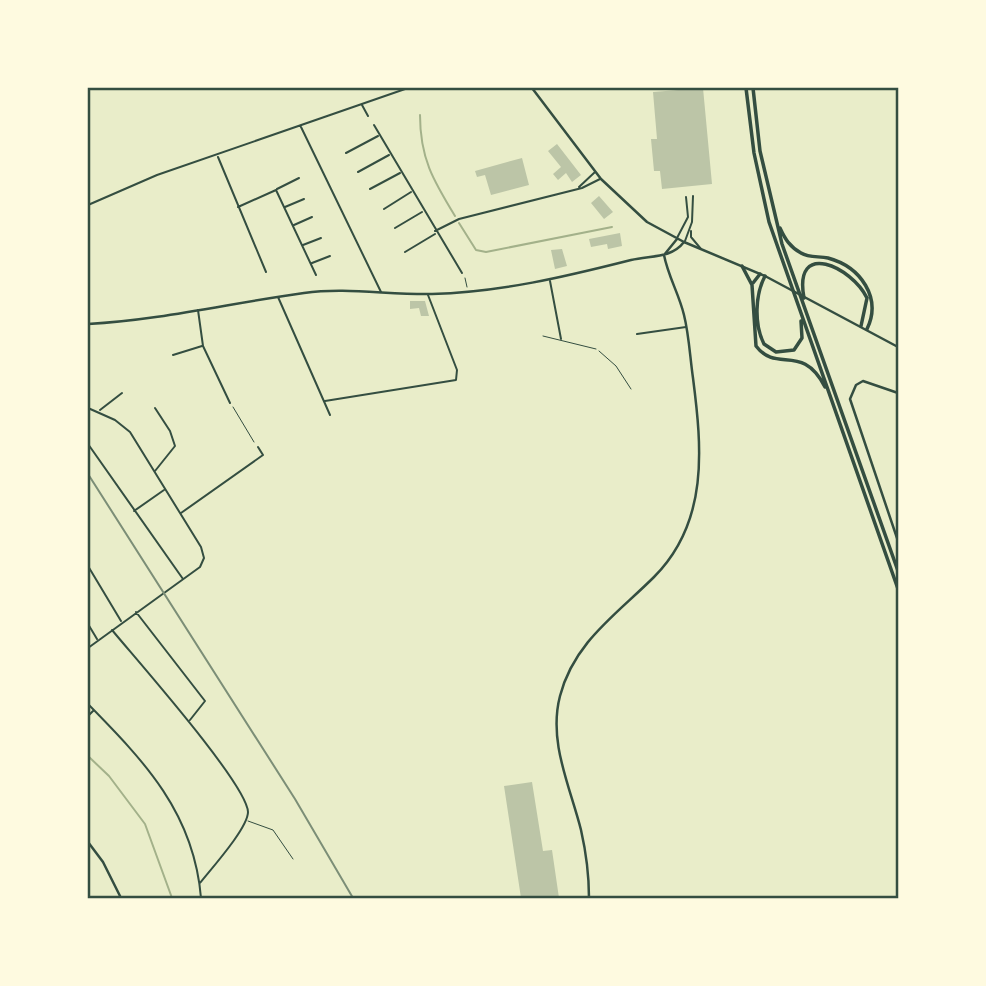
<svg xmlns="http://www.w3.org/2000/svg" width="986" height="986" font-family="Inter,sans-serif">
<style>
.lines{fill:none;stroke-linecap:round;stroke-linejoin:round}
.stream{stroke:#a3b18a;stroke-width:2}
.building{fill:#bcc5a7}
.path{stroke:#344e41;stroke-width:1}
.service{stroke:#344e41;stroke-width:1}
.minor{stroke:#344e41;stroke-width:2}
.tertiary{stroke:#344e41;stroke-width:2.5}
.secondary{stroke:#344e41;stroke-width:2.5}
.motorway{stroke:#344e41;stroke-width:3.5}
.rail{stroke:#7c8e77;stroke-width:2}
.neatline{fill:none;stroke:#344e41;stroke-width:2.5}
</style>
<rect width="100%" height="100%" fill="#e9edc9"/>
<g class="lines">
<path class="stream" d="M420,115C420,158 433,180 455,216
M459,223L476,250L486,252L612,227
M88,756L109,776L145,824L172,898"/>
</g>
<path class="building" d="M703,88L712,184L662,189L660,171H654L651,139H657L653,92Z
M557,144L581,175L572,182L566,173L558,180L553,174L561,167L548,151Z
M522,158L529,185L491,195L485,175L477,177L475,171Z
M599,196L613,212L604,219L591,203Z
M620,233L622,246L608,249L607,244L591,247L589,239Z
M562,249L567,266L555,269L551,250Z
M410,301H425L429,316H421L419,308L410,309Z
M532,782L543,851L552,850L559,898H521L504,786Z"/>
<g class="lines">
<path class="path" d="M465,278L467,287
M599,351L616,366L631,389
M233,407L254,442"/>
<path class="service" d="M543,336L596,349
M248,821L273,830L293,859"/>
<path class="minor" d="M362,105L368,116
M374,125L462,273
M301,127L381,292
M346,153L378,136
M218,157L266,272
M358,172L389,155
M579,187L595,172
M277,189L299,178
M370,189L400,173
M88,205L157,175L408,88
M238,207L276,190L316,275
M285,207L304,199
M384,209L411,192
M294,225L312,217
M395,228L422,212
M435,231L459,219L582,188L600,179
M691,231V237L701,249
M677,238L688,217L686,197
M685,241L692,222L693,196
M303,245L321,238
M405,252L435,234
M312,263L330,256
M550,281L561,339
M278,297L330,415
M198,310L203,346L230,403
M637,334L686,327
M173,355L202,346
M325,401L456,380L457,370L428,295
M88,408L115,420L130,432L201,547L204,558L200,567L88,648
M100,410L122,393
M88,444L183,579
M155,471L175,446L170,431L155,408
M134,511L164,490
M181,513L263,455L258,447
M88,566L121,621
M136,612L205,701L190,720
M88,624L97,639
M112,630C135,658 247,784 248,812C248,828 211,869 200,883
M88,704C145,762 194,813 201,898
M88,716L93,711"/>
<path class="tertiary" d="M532,88L601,179L647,222L684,242L765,276L898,347
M664,255L677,239
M88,324C161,320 231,303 304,293C346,287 389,295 432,294C501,292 564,277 631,260C650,255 671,259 684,242
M898,393L863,381L856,385L850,399L898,541
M589,898C589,876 586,852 581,830C570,786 548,742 560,696C574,642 617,614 654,577C709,522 702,448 693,378C690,357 689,335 684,315C679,294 668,276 664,255"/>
<path class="secondary" d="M88,842L103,862L121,898"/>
<path class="motorway" d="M746,88L754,153L769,222L898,589
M753,88L760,151L782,244L898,571
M780,228C785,239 790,247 801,253C809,258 819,256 828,258C861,267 882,298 867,329
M742,266L752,285L756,346C777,374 802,342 825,387
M765,276C755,295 754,324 764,344L776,352L794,350L802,338L801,321
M753,283L760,274
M804,298C793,239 852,267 867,298L861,326"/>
<path class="rail" d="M88,474L295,799L353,898"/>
</g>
<rect width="986" height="986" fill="none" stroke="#fefae0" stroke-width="178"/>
<rect x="89" y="89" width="808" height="808" class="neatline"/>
</svg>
